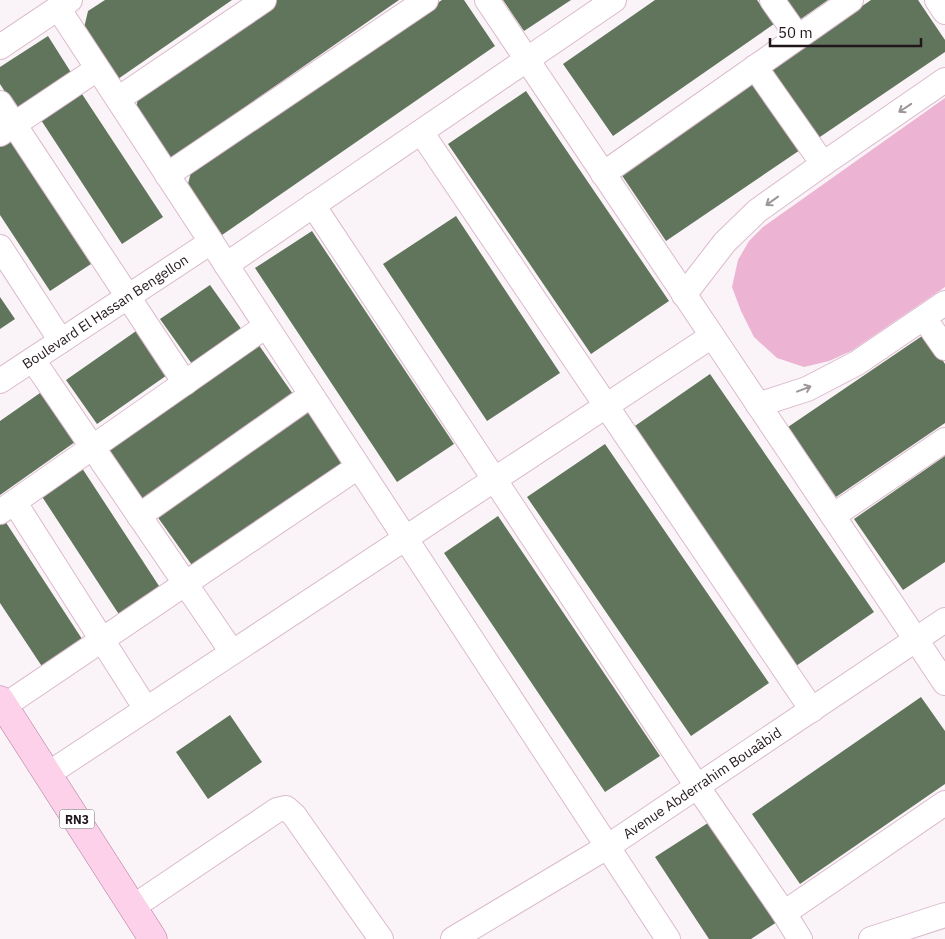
<svg xmlns="http://www.w3.org/2000/svg" width="945" height="939" font-family="'IBM Plex Sans',sans-serif">
<style>
.green{fill:#edb3d3}
.building{fill:#60755c}
.lines{fill:none;stroke-linecap:round;stroke-linejoin:round}
.minor-casing{stroke:#dbbacc;stroke-width:26}
.major-casing{stroke:#b17b9a;stroke-width:29}
.minor{stroke:#fff;stroke-width:24}
.major{stroke:#fed1eb;stroke-width:28}
.oneway{stroke:#9c9699}
.labels{text-anchor:middle;dominant-baseline:central;stroke-width:4.5;stroke-linejoin:round;paint-order:stroke}
.shield{fill:#fff;stroke:#645c61;stroke-width:1}
.shield-label{font-size:12px;font-weight:bold;fill:#22161d}
.street-label{font-size:14px;fill:#22161d;stroke:#fff}
</style>
<rect width="100%" height="100%" fill="#faf3f7"/>
<path class="green" d="M945,98V287L851,351L829,361L804,367L777,358L754,337L741,311L732,287L738,260L749,241L763,227Z"/>
<path class="building" d="M105,0H232L118,79L84,28L88,11Z
M277,0H399L169,160L136,109L139,92Z
M442,0H464L495,46L222,235L188,184L192,168Z
M503,0H571L524,31Z
M655,0H757L774,24L613,136L563,64Z
M783,0H828L798,21Z
M871,0H918L945,40V52L814,141L766,71Z
M48,36L72,74L16,109L0,84V67Z
M756,79L803,148L666,241L619,171Z
M526,91L669,301L591,354L448,144Z
M82,94L163,217L122,244L41,120Z
M10,141L91,264L50,291L0,215V147Z
M456,216L560,373L487,421L383,264Z
M312,231L454,444L397,482L255,268Z
M210,285L242,330L192,364L160,319Z
M0,297L15,319L0,329Z
M139,329L170,373L97,424L66,380Z
M925,334L945,364V423L836,497L788,427Z
M256,341L295,397L145,503L105,448Z
M710,374L874,612L796,666L632,428Z
M40,393L75,442L0,495V421Z
M305,406L345,462L194,568L154,512Z
M605,444L769,683L691,736L527,497Z
M945,456V562L903,590L854,519Z
M80,465L161,589L120,616L39,492Z
M498,516L660,756L605,792L444,553Z
M3,518L84,642L43,668L0,603V520Z
M921,697L945,731V784L800,884L752,814Z
M230,715L262,762L208,799L176,752Z
M711,821L777,922L751,939H709L655,857Z"/>
<g class="lines">
<g class="minor-casing">
<g id="minor">
<path d="M487,0L945,683"/>
<path d="M772,0L798,37"/>
<path d="M937,0L945,12"/>
<path d="M58,8L668,939"/>
<path d="M0,47L70,0"/>
<path d="M755,67L823,164"/>
<path d="M118,99L264,0"/>
<path d="M0,103L185,383"/>
<path d="M421,132L812,710"/>
<path d="M0,134L97,69"/>
<path d="M603,174L851,0"/>
<path d="M167,175L426,0"/>
<path d="M313,205L697,786L784,913L800,939"/>
<path d="M0,247L61,341"/>
<path d="M226,265L614,0"/>
<path d="M684,295L725,242L757,211L823,164L945,80"/>
<path d="M924,318L945,348"/>
<path d="M33,360L232,652"/>
<path id="s1" d="M0,381L211,242"/>
<path d="M758,405L807,389L857,363L945,303"/>
<path d="M15,503L146,709"/>
<path d="M0,512L266,326"/>
<path d="M139,516L311,395"/>
<path d="M833,516L945,440"/>
<path d="M4,706L358,467"/>
<path d="M48,774L712,336"/>
<path d="M133,907L277,810L286,808L294,815L381,939"/>
<path d="M784,913L945,803"/>
<path id="s2" d="M453,939L607,847L945,620"/>
<path d="M871,939L945,915"/>
</g>
</g>
<g class="major-casing">
<path id="major" d="M0,700L153,939"/>
</g>
<use href="#minor" class="minor"/>
<use href="#major" class="major"/>
</g>
<defs><path id="oneway-shaft" d="M-6 0H5M1.5-3L5.5 0L1.5 3" fill="none" stroke-width="1.6" stroke-linecap="round" stroke-linejoin="round" transform="scale(1.25)"/></defs>
<g class="oneway">
<use href="#oneway-shaft" transform="translate(905 108) rotate(146)"/>
<use href="#oneway-shaft" transform="translate(772 201) rotate(144)"/>
<use href="#oneway-shaft" transform="translate(804 389) rotate(-21)"/>
</g>
<g class="labels">
<rect class="shield" x="59.5" y="809.5" width="35" height="19" rx="4"/>
<g class="shield-label">
<text x="77" y="819">RN3</text>
</g>
<g class="street-label">
<text stroke="none"><textPath href="#s1" startOffset="126">Boulevard El Hassan Bengellon</textPath></text>
<text stroke="none"><textPath href="#s2" startOffset="294">Avenue Abderrahim Bouaâbid</textPath></text>
</g>
</g>
<path d="M770 38v8h151v-8" fill="none" stroke="#22161d" stroke-width="2.5"/>
<text x="778" y="38" font-size="15" fill="#22161d" stroke="#ffffff" stroke-width="4" paint-order="stroke">50 m</text>
</svg>
